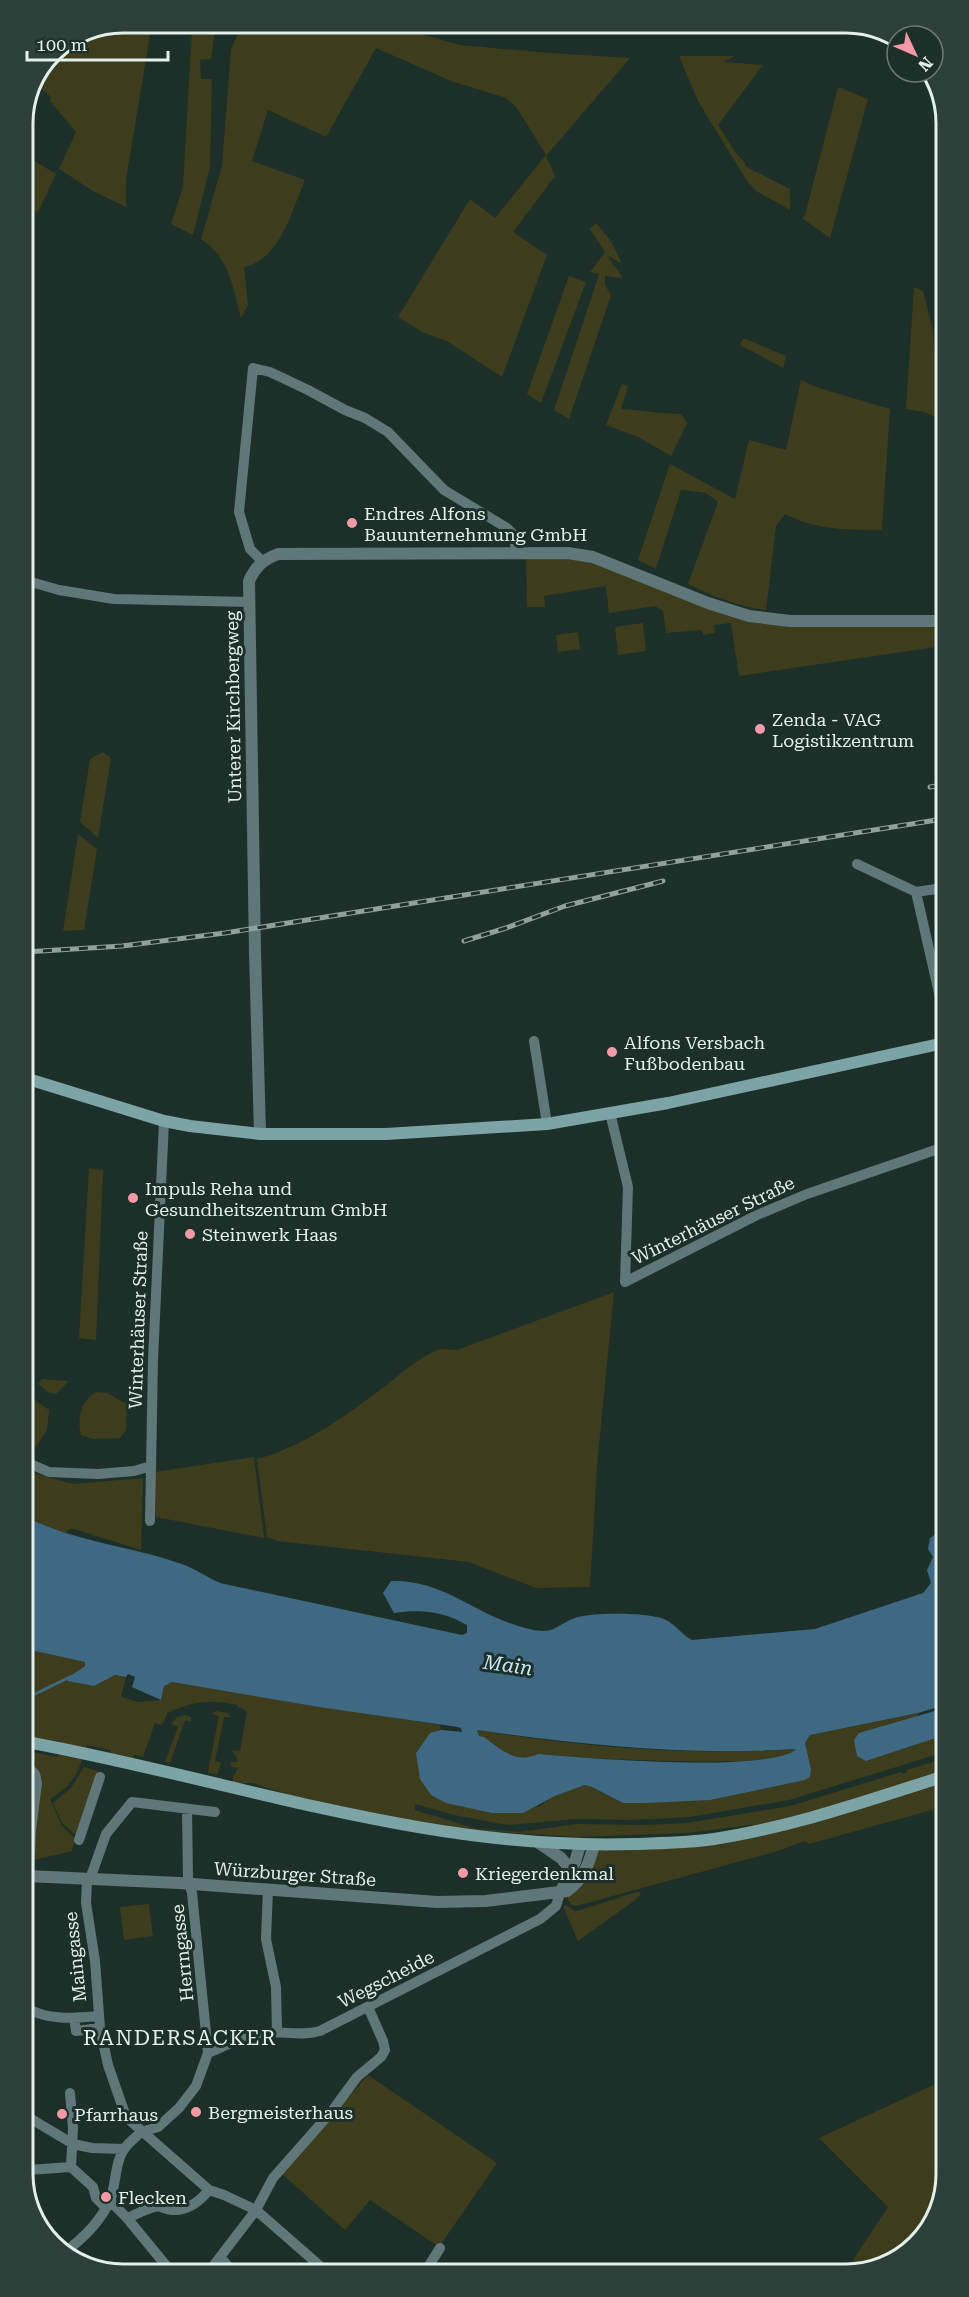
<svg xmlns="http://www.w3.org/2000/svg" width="969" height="2297" viewBox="0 0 969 2297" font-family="'Roboto Serif',serif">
<rect width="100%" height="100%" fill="#1c3029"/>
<!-- green -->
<path fill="#3d3c1c" d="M395 27 460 45 549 53 630 58 546 156 555 176 513 232 547 255 502 377 447 341 422 332 398 317 470 199 495 218 546 155 517 108 506 98 451 81 376 48 326 137 268 110 252 161 305 180C292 210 280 260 244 267L248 305 241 318C233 288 229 257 201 239L222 166 231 49 240 29Z
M151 29 126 179V207L93 191 59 169 76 132 50 101 51 97 37 85 52 52 85 30Z
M192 29H215L211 59 200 60 201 79H212L210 167 193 235 171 224 183 187Z
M679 56H735L724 62 763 65 718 125 736 153 745 163V166L790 189V210L756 191 747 181 698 101Z
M838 87 868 99 830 238 802 218 805 215Z
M23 154 56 174 38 212 23 206Z
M596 223 611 241 622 264 607 255 623 278 605 276V285L611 295 569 419 554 410 599 274 590 272 605 252 590 229Z
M569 276 586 282 541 403 527 394Z
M914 287 923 291 932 326 942 420 924 412 906 409Z
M743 338 786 356 783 368 740 345Z
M801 380 819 388 890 409 882 530C850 530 814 530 785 514L776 526 766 610C739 607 713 596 688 584L718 502 706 493 681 490 656 569 638 560 670 464 735 499 749 440 786 450Z
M622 384 628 386 621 409C642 410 661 414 681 414L687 423 671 456 638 437 606 425Z
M568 553 749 616 943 621V646L739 676 731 623 714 625 715 633 703 635 702 630 666 633 663 611 655 606 609 613 606 586 544 596 545 607H527L526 554Z
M643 623 646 651 618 655 615 627Z
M578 632 580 649 558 652 556 635Z
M103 752 111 758 98 838 80 822 90 759Z
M78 834 97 849 84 930 63 931Z
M89 1168 103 1170 96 1340 79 1338Z
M614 1292 597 1466 590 1587 536 1588 469 1562 277 1541 267 1537 257 1459C300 1448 345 1417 381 1389 399 1376 418 1357 438 1350 444 1348 451 1350 457 1350Z
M42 1379 69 1381 56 1394 48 1392 38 1384Z
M96 1392 107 1393 127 1404 126 1430 120 1438 93 1439 81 1435C77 1418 80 1402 96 1392Z
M35 1400 49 1410 47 1430 36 1447 26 1439V1401Z
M254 1457 264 1538 156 1517 155 1472Z
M26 1471 73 1484 143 1478 141 1550 71 1528 55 1542 26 1530Z
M26 1649 85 1662V1666L69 1677 68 1681 94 1686 115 1675 126 1677 121 1697 138 1702 161 1700 164 1686 168 1682H172L440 1725 441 1730 430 1733 416 1753 538 1807 555 1796 585 1785 592 1787 623 1803 811 1769 805 1743 810 1735 918 1713V1716L866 1761 945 1735V1752L789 1800 690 1817 631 1820 576 1819 507 1825 454 1815 415 1804V1810L477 1829 498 1830 519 1832 577 1824 645 1825 687 1823 790 1806 901 1772 903 1774 907 1772V1770L945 1758V1771L826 1808 769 1823 687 1833 578 1837 441 1828 288 1795 253 1783H233V1778L238 1768 230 1766 231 1762H237V1758L232 1750 240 1751 247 1711 238 1707V1705C206 1699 198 1701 168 1712L162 1725 155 1723 143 1757 134 1755 133 1759 110 1754 111 1750 87 1745C79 1771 74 1785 50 1799L62 1826 75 1838 72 1851 34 1860 35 1761 27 1760V1751L58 1757 62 1740 61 1742 27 1738Z
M216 1711 228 1713 230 1717H224L215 1761 221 1763 217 1775 208 1772 219 1716 212 1714Z
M185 1715 191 1717V1722L185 1720 170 1763 165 1762 178 1727 171 1724 177 1717Z
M477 1730C581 1747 688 1756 794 1749L796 1750C775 1763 743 1761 719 1761 658 1762 599 1759 538 1754 516 1764 502 1750 484 1737L479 1736Z
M84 1767 98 1771 77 1836 62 1823 53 1803 71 1788Z
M946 1779V1806L809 1844 805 1841 778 1851 576 1906 572 1905 566 1897 598 1851 659 1849Z
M637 1892 641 1893 638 1898 578 1941 563 1906 566 1905 575 1911 580 1910Z
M149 1904 153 1936 124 1940 120 1907Z
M368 2075 497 2163 439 2247 370 2200 345 2230 282 2174Z
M946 2079V2174L926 2235 878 2269H847L888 2207 819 2138Z"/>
<!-- water -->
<path fill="#3f6982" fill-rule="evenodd" d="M26 1517C77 1543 134 1546 187 1566 198 1571 209 1578 220 1583L462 1635 467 1633V1625C443 1611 420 1609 394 1613L383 1593 391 1581C445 1579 479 1618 529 1629 555 1635 554 1626 575 1618 591 1612 652 1612 666 1620 676 1625 682 1635 692 1640L815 1629 923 1593 931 1583 927 1570 933 1557 928 1549 930 1538 945 1528V1595L942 1600 945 1604V1705L918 1713 810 1735 805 1743 811 1769 810 1777 805 1780 710 1800 645 1803H623L592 1787 585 1785 555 1796 523 1813H492L446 1803 431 1795 420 1779 416 1753 430 1733 441 1730 462 1732 461 1728 458 1727 319 1707 172 1682 164 1686 161 1700 132 1687 135 1677 128 1674 126 1677 115 1675 94 1686 67 1681 69 1677 85 1666V1662L26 1649ZM477 1730C582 1745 687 1756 793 1749L796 1750C761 1773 586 1758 538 1754 516 1764 502 1750 484 1737L479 1736Z
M945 1708V1735L866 1761 857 1756 854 1740 859 1733Z"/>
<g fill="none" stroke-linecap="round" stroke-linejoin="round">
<!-- stream -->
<path stroke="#3f6982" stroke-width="3" d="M27 1693 35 1694 72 1676
M939 1828 946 1850"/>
<!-- minor -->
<path stroke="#60777a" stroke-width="10" d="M262 561 250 549 239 512 253 368 270 372 308 390 345 410 365 418 388 432 444 490 507 528 513 534 517 554
M24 580 59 590 114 599 250 602
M857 864 916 892 943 888
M916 892 944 1015
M534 1041 547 1124
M610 1113 628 1187 625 1282 755 1216 807 1194 944 1147
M26 1462 49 1472 98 1474 134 1471 151 1466
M150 1521 153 1360 164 1121
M27 1767 35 1774 37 1783 31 1830 29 1876
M79 1840 100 1777
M90 1879 106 1834 132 1802 215 1812
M87 1880 86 1903 95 1961 100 2028 108 2065 126 2117 209 2190 224 2195 256 2210 328 2273
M268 1889 266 1939 276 1987 277 2032
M27 2008C48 2021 75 2018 98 2016
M74 2018 76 2031 100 2028
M208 2053C226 2046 243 2035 262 2033 283 2030 298 2037 320 2031L540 1919 556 1906 560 1893
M70 2093 73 2128 71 2167
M28 2117 73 2144 92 2148 124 2149
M141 2132 158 2127 179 2108 196 2086 208 2053 192 1893 188 1879 187 1809
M71 2167 93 2187 96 2198 106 2208
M28 2170 71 2167
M110 2201 127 2218 173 2274
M127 2218C136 2215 145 2209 154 2207 160 2205 166 2210 172 2210 188 2211 200 2201 209 2190
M62 2254C83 2239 101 2222 111 2198 116 2183 115 2161 125 2148 129 2142 136 2137 141 2132
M221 2258 234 2273
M425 2272 440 2248
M207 2274 256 2210 273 2178 332 2111 357 2077 381 2057 385 2050 383 2041 368 2007"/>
<!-- tertiary -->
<path stroke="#60777a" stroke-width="12" d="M260 1134 255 952 249 581C256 566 263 560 278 554L568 553 593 557 708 603 749 616 790 621H943
M539 1843 561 1858 571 1870
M27 1876 179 1883 437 1902 486 1901 567 1891C583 1880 589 1864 594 1845
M560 1893 575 1862 580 1845"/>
<!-- secondary -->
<path stroke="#7ca3a6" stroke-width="12" d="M25 1078 164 1121 190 1126 260 1134H386L547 1124 668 1103 944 1043
M27 1742C229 1779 426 1851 634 1844 660 1843 687 1843 714 1839 793 1827 869 1800 945 1776"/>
<!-- rail casing -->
<g stroke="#90a09a" stroke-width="5">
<path id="rail" d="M930 787 943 785
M464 941 506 928 565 906 663 881
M25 952 122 946 225 933 943 819"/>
</g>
<!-- rail -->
<use href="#rail" stroke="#1c3029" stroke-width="3" stroke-dasharray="9" stroke-linecap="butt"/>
</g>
<!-- markers -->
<g fill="#f49aa6" stroke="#1c3029" stroke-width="2">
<circle cx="352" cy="523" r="6"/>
<circle cx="760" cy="729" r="6"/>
<circle cx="612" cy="1052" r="6"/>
<circle cx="133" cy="1198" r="6"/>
<circle cx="190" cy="1234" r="6"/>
<circle cx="463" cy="1873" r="6"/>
<circle cx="196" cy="2112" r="6"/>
<circle cx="62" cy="2114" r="6"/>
<circle cx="106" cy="2197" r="6"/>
</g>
<g text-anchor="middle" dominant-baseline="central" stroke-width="6" stroke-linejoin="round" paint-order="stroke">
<!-- poi labels -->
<g font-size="18" fill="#e2efea" stroke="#1c3029" text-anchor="start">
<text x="364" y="513">Endres Alfons<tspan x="364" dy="21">Bauunternehmung GmbH</tspan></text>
<text x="772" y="719">Zenda - VAG<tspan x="772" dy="21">Logistikzentrum</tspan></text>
<text x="624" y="1042">Alfons Versbach<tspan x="624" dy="21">Fußbodenbau</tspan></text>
<text x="145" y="1188">Impuls Reha und<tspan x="145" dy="21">Gesundheitszentrum GmbH</tspan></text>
<text x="202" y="1234">Steinwerk Haas</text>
<text x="475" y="1873">Kriegerdenkmal</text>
<text x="208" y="2112">Bergmeisterhaus</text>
<text x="74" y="2114">Pfarrhaus</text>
<text x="118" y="2197">Flecken</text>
</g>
<!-- street labels -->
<g font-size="18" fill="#e2efea" stroke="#1c3029">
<text transform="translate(233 707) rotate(-91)">Unterer Kirchbergweg</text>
<text transform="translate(713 1220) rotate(-26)">Winterhäuser Straße</text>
<text transform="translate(138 1320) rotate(-88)">Winterhäuser Straße</text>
<text transform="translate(295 1874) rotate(4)">Würzburger Straße</text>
<text transform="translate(182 1953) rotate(-96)">Herrngasse</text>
<text transform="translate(75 1957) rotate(-96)">Maingasse</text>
<text transform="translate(386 1979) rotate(-27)">Wegscheide</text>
</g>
<!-- water labels -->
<g font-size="20" font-style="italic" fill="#cae5f6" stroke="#1c3029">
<text transform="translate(508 1665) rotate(8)">Main</text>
</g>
<!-- quarter labels -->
<g font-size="21" letter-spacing="1.5" fill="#e2efea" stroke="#1c3029">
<text x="180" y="2038">RANDERSACKER</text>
</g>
</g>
<!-- crop -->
<path d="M0 0H969V2297H0ZM123 33H846A90 90 0 0 1 936 123V2174A90 90 0 0 1 846 2264H123A90 90 0 0 1 33 2174V123A90 90 0 0 1 123 33Z" fill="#2c3f38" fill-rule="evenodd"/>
<path fill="none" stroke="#e2efea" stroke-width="3" d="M123 33H846A90 90 0 0 1 936 123V2174A90 90 0 0 1 846 2264H123A90 90 0 0 1 33 2174V123A90 90 0 0 1 123 33Z"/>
<!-- north arrow -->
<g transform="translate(915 54) rotate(134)"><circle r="28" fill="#1c3029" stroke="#6b7c76" stroke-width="1.5"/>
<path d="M0-4.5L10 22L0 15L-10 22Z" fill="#f49aa6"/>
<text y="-9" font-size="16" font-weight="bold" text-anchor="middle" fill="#e2efea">N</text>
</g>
<!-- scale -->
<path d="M27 51v9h141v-9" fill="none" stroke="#e2efea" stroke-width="3"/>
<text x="36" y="51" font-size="18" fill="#e2efea" stroke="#1c3029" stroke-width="4.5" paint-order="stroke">100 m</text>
</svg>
